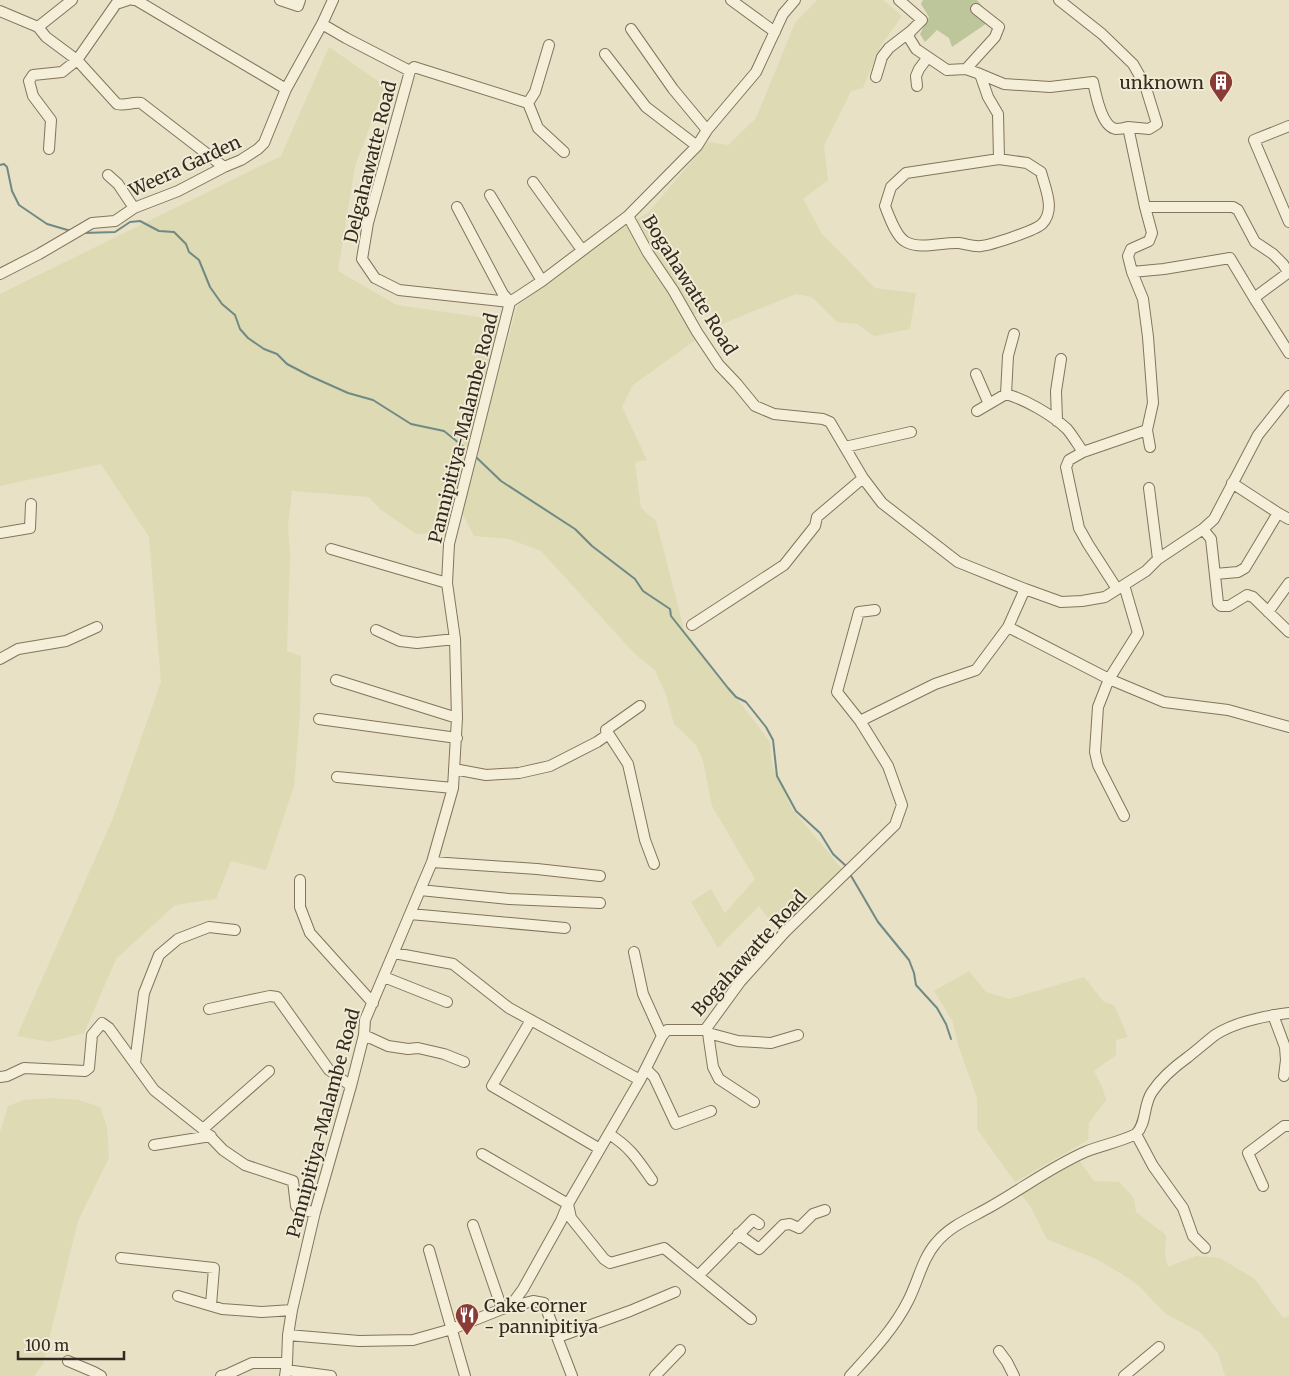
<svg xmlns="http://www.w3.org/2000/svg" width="1289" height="1376" viewBox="0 0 1289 1376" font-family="Merriweather,serif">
<rect width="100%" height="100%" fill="#e9e1c6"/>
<!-- farmland -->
<path fill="#dddab4" d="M817 0H883L902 16 880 47 863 88 851 91 824 146 828 180 803 199 822 234 875 288 916 293 910 329 874 336 857 324 837 322 812 297 796 294 720 325 709 307 685 319 697 339 633 385 622 407 647 460 635 462 641 508 656 521 684 629 770 742 772 765 792 809 842 869 778 932 759 906 718 948 691 902 711 889 725 913 755 879 712 806 703 761 696 745 674 724 666 695 655 670 634 653 541 551 509 539 474 536 461 511 517 306 625 225 647 214 708 142 728 145 756 118 795 23Z
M329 47 385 86 355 166 338 271 397 305 500 320 446 533 416 534 380 509 369 497 292 491 288 526 290 555 287 651 301 656 300 714 294 786 266 870 231 861 216 899 175 905 116 959 84 1033 50 1042 17 1036 113 818 161 682 149 537 101 464 0 486V294L281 156Z
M969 971 986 992 1009 999 1084 977 1104 1002 1114 1005 1128 1037 1116 1040V1055L1094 1071 1103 1089 1106 1100 1089 1123 1088 1140 1015 1182 977 1129V1098L958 1045 953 1022 934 991Z
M52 1098 79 1100 100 1107 107 1127 109 1158 78 1221 43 1364 34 1376H0V1132L8 1106 24 1100Z
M1079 1160 1094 1181 1119 1182 1134 1198 1136 1212 1166 1235 1165 1255 1168 1267 1196 1256 1220 1258 1255 1279 1283 1318 1289 1316V1376H1225L1218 1353 1200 1332 1166 1314 1138 1285 1125 1276 1098 1260 1047 1239 1030 1206 1021 1194 1030 1186Z"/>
<!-- green -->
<path fill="#bdc69b" d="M923 0H977L993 19 952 47 949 38 937 30 925 42 920 34 929 17 921 4Z"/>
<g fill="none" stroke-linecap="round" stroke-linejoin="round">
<!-- stream -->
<path stroke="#6f8a85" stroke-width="2" d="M0 165 4 164 7 167 12 191 19 205 47 224 71 231
M83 233 115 232 130 222 140 221 159 231 174 232 186 244 189 252 199 260 210 287 222 304 235 315 240 329 248 338 264 349 277 354 287 364 310 376 348 393 373 400 411 424 444 431 464 447
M477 458 501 481 575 529 592 546 635 579 643 591 670 609 671 616 728 688 736 697 746 702 766 727 773 740 777 776 796 811 820 833 833 854 845 865
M850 874 878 922 909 960 914 973 916 985 937 1008 946 1024 951 1039"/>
<!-- minor casing -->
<g stroke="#82745e" stroke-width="12">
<path id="minor" d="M133 0H136L286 89
M280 0 298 6 300 0
M731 0 775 32
M899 0 922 20 911 31 908 36 916 49 947 70 966 69 980 74 988 97 998 114 999 159
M1059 0 1102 34 1133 64 1145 85 1157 124 1149 129 1128 127 1145 207 1152 233 1149 241 1131 249 1128 256 1132 272
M0 11 38 27 46 37 77 60 117 104C126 106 131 102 141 103L224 167
M322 24 346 38 410 71 368 223 362 259 375 278 399 290 510 302
M38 27 72 0
M631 29 673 89 707 130
M605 54 646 107 697 146
M966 69 995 37 999 27 976 9
M410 71 414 67 528 103 538 128 564 152
M980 74 1004 84 1050 87 1093 82C1096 94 1101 127 1116 129 1119 129 1125 128 1128 127
M876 77 882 57 889 48 911 31
M917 86 916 76 919 69 928 57
M528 103 535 92 549 45
M1289 126 1254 140 1289 222
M49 149 51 120 33 96 29 81 33 75 62 72 77 60 116 4 128 0
M999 159 1027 163 1041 172C1045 188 1056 210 1042 224 1036 230 992 245 981 246 974 247 966 244 959 243 941 242 922 250 906 242 896 237 889 216 885 206L891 187 906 173Z
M108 175 118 184 134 208
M533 182 582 250
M490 195 542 281
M457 207 503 294 510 302
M1145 207H1233L1238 210 1255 242 1273 254 1283 264 1288 272
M628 216 648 253 673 290 697 332 719 365 737 384 755 406 774 414 823 419 830 422 863 478 882 503 958 562 1025 589
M1289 272 1254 298 1289 353
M0 274 39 254 92 223 115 221 134 208 178 191 224 167 241 160 258 149 264 143 286 89 322 24 333 0
M976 374 989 404
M1006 394 1008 356 1014 334
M977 411 1006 394C1026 400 1051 414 1067 429 1073 436 1078 445 1083 452
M1057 421 1056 391 1061 359
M845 447 911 432
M1150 447 1147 430 1153 403 1148 337 1143 299 1132 272 1164 269 1230 258 1254 298
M1232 483 1278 513 1289 519
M1149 488 1158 559
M1203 529 1211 539 1218 603 1221 606H1229L1247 595 1253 597 1289 632
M0 533 30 528 31 504
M331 549 447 583
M1215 574 1238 572 1245 568 1278 513
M1124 585 1138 633 1109 679 1098 707 1095 752 1098 765 1124 816
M1117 589 1088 544 1079 528 1066 467 1069 460 1083 452 1147 430
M1268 612 1289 583
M692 625 784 565 815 526 817 517 863 478
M1008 627 1109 679 1164 702 1228 710 1289 727
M376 630 400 641 417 643 455 639
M0 659 18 649 66 641 97 627
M336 680 457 718
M319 719 457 738
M860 721 837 692 859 612 875 610
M606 730 628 764 645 840 654 864
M454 769 486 775 519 773 550 766 597 742 607 735 606 730 640 706
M337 777 453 788
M432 862 537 869 600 876
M300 880V907L310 933 373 1003
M420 890 509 899 600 903
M410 914 565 928
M634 952 643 994 662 1036
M394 953 453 964 509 1008 640 1080
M384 977 447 1002
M209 1009 270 996 277 997 329 1070 351 1086
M1273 1015 1285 1047 1286 1060 1284 1076
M531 1020 492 1086 600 1149
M705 1030 708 1033 738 1041 771 1043 798 1035
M708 1033 713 1067 719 1079 754 1102
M364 1035 388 1046 408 1049 418 1048 444 1054 464 1062
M135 1063 144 993 159 955 178 939 209 927 235 930
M646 1069 654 1077 676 1124 711 1111
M0 1077 7 1076 24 1068 85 1071 89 1068 92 1035 102 1023 109 1028 154 1090 203 1129 223 1150 245 1165 293 1181 296 1206 300 1210 315 1212
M203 1129 269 1071
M609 1134C630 1147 638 1160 652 1180
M1136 1134 1153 1166 1183 1208 1193 1236 1205 1248
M154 1145 211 1136
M482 1154 568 1204 571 1218 604 1259 610 1263 664 1248 751 1319
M1263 1186 1248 1153 1284 1126H1289
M473 1225 502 1309 533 1301 544 1303 572 1376
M738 1234 759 1249 783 1225 790 1224 799 1228 813 1214 825 1210
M429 1250 465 1376
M121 1258 214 1268 211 1305
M699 1275 753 1220 759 1224
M178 1296 222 1309 262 1312 292 1310
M288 1335 359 1341 413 1340 452 1329 502 1309 515 1300 523 1289 561 1221 568 1204 640 1080 662 1036 667 1030H705L740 982 785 932 895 825 902 805 888 766 860 721 935 684 976 670 1008 627 1025 589 1061 602 1082 601 1105 597 1146 571 1158 559 1203 529 1214 519 1258 435 1289 396
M558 1337 630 1311 675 1292
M999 1351 1007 1362 1014 1376
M68 1361 94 1372 101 1376
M286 1370 331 1376
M221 1376 226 1375 252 1363H287
M285 1376 287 1363 288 1335 292 1310 315 1212 351 1086 364 1035 365 1020 432 862 453 788 457 718 455 639 447 583 449 544 510 302 542 281 628 216 697 146 707 130 756 72 783 14 795 0
M655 1376 680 1350
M850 1376C871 1353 894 1329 908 1301 918 1282 922 1259 936 1243 951 1225 971 1218 990 1207 1022 1189 1051 1167 1085 1152 1102 1145 1120 1142 1136 1134 1147 1123 1143 1105 1152 1092 1162 1077 1174 1067 1188 1057 1197 1050 1206 1042 1215 1035 1237 1021 1264 1016 1289 1013
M1124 1376 1159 1347"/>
</g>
<!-- minor -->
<use href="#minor" stroke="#f5eed8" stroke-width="10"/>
</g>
<!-- icons -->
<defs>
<g id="building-pin" transform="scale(1.25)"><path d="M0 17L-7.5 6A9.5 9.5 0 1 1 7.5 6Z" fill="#8a3b35" stroke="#f1ebd5"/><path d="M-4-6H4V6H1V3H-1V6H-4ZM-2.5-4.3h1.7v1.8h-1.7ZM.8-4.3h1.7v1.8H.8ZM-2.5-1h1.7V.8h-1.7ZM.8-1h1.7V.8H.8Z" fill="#fff"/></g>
<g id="restaurant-pin" transform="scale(1.25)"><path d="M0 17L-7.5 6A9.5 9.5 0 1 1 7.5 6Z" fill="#8a3b35" stroke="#f1ebd5"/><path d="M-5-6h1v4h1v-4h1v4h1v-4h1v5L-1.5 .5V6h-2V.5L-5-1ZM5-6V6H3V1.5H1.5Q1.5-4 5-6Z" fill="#fff"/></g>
</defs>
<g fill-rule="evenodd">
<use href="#building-pin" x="1221" y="82"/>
<use href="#restaurant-pin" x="467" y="1315"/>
</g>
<g text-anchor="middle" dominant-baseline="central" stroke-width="4" stroke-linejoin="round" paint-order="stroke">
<!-- poi labels -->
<g font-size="18" fill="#342b20" stroke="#f1ebd5" text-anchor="end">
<text x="1204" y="82">unknown</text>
<text x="484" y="1305" text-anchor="start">Cake corner<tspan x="484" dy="21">- pannipitiya</tspan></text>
</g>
<!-- street labels -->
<g font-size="18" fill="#342b20" stroke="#f1ebd5">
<text transform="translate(370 162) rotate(-76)">Delgahawatte Road</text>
<text transform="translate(185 166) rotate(-25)">Weera Garden</text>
<text transform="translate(690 285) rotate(58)">Bogahawatte Road</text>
<text transform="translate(463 428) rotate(-76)">Pannipitiya-Malambe Road</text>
<text transform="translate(749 953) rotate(-48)">Bogahawatte Road</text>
<text transform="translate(323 1123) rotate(-75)">Pannipitiya-Malambe Road</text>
</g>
</g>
<!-- scale -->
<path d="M18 1351v8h106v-8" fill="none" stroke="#342b20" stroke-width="2.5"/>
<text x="25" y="1351" font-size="15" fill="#342b20" stroke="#f1ebd5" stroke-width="4" paint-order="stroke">100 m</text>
</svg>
